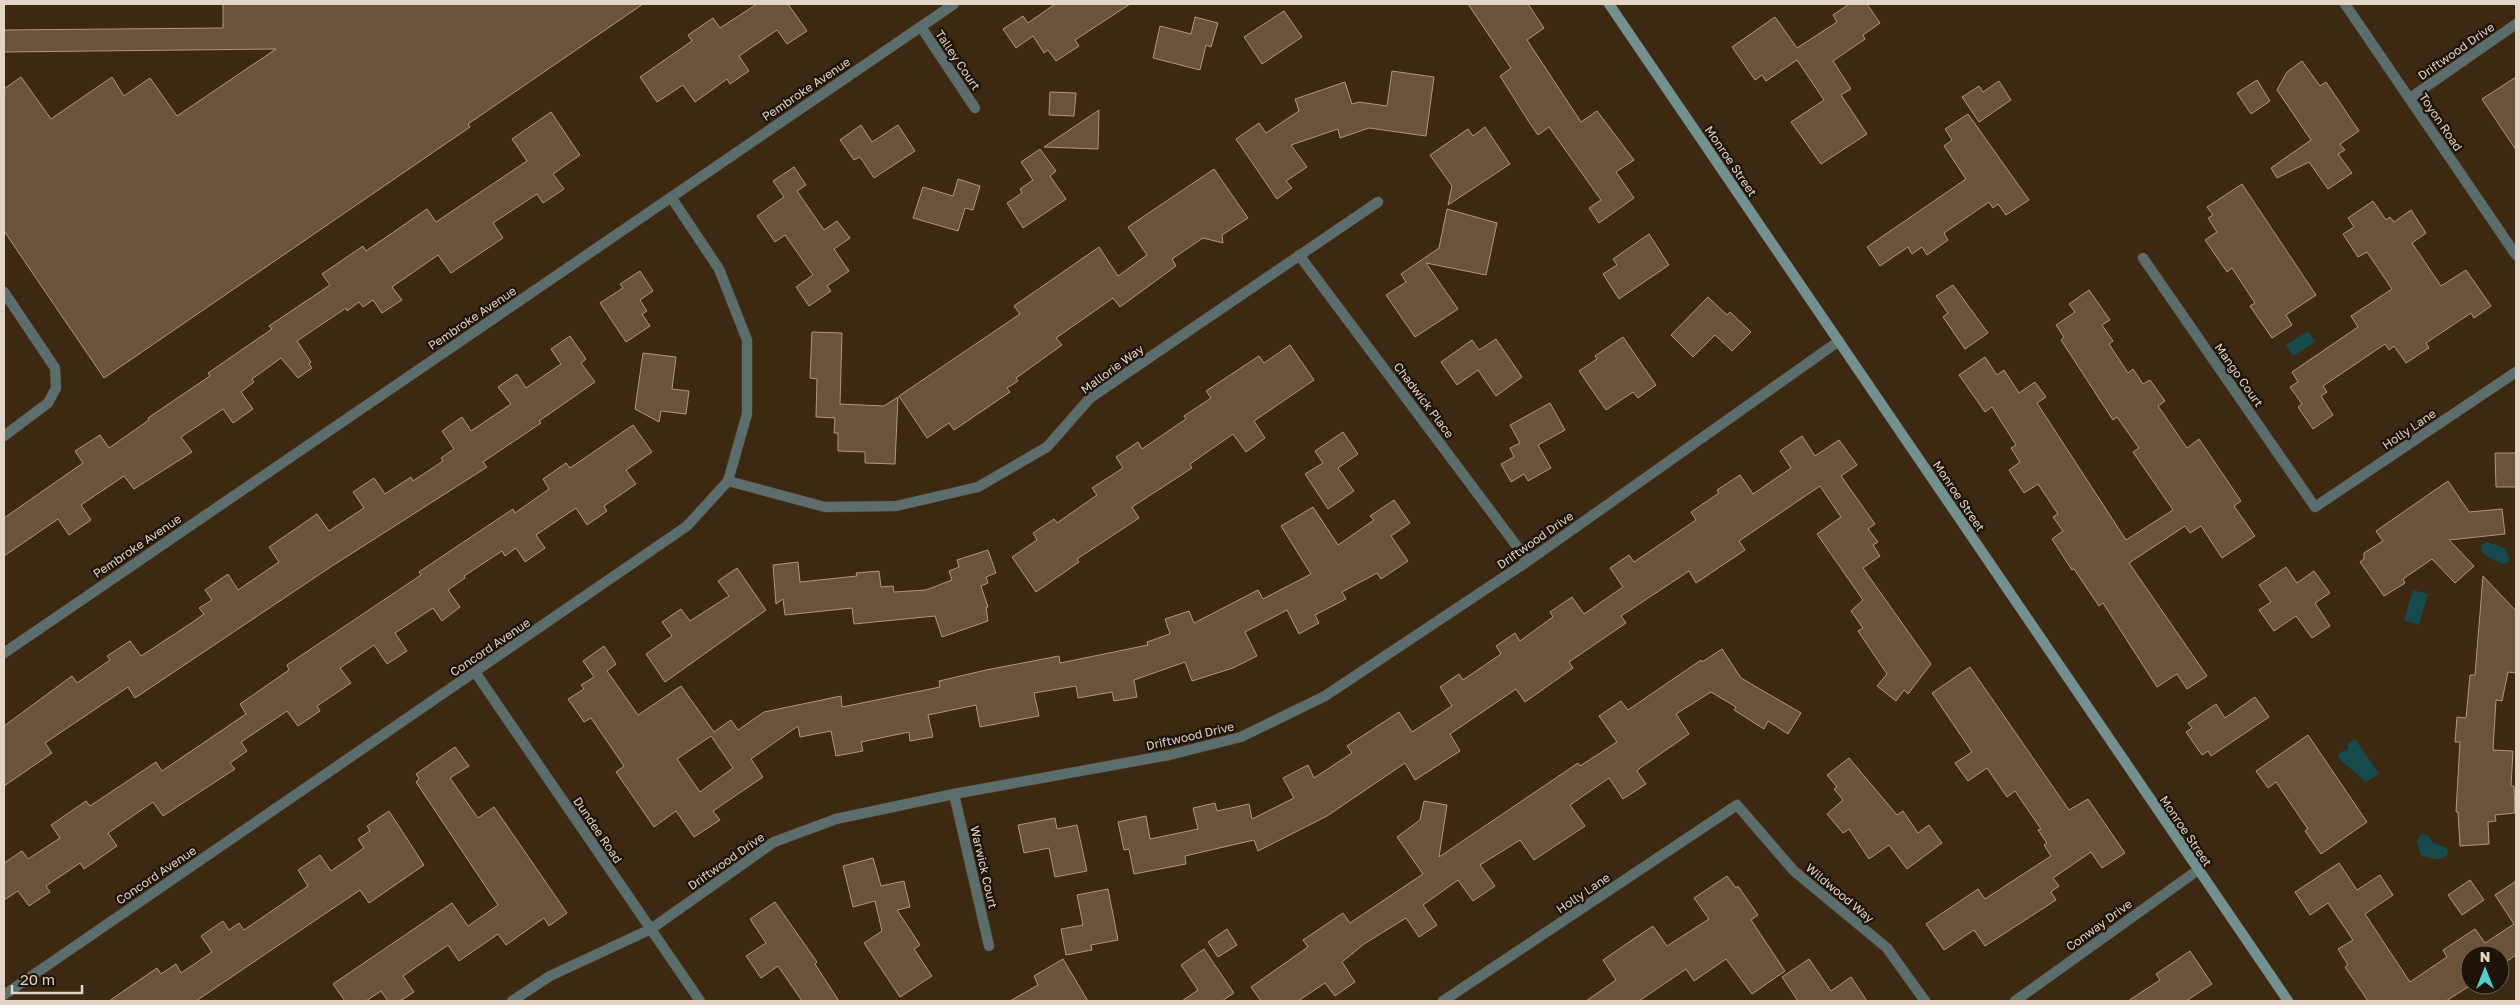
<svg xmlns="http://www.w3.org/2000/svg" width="2520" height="1005" viewBox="0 0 2520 1005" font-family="'Golos Text',sans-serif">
<rect width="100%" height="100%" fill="#3d2811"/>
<!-- water -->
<path fill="#164a4c" d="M2308 331 2315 342 2293 356 2286 345Z
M2487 542 2505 548 2510 560 2507 564C2499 564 2487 557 2481 551L2482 545Z
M2413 590 2428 594 2419 625 2404 620Z
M2355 739 2379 774 2366 782 2339 759 2338 754 2348 749V744Z
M2421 834 2427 835 2434 843 2447 848 2448 853C2441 864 2432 857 2421 856L2417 841Z"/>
<!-- building -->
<path fill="#6b533b" stroke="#b0967c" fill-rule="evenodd" d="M223 4H643L468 124 470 127 104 378 4 231V89L21 77 51 119 112 77 124 96 150 78 177 116 276 49 4 52V30L223 28Z
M757 4H788L807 31 787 44 777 30 739 56 749 71 730 84 727 79 695 102 683 85 657 102 640 77 692 41 688 35 713 18 720 28Z
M1055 4H1130L1075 40 1079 46 1056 61 1048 50 1044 53 1033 36 1016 48 1003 29 1023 16 1028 23Z
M1468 4H1528L1544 28 1527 40 1581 122 1597 111 1634 160 1616 172 1634 198 1599 223 1589 208 1601 200 1549 127 1538 135 1529 122 1500 76 1511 68Z
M1849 4H1867L1880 23 1863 35 1865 39 1833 61 1851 89 1841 95 1867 134 1821 164 1791 122 1824 100 1797 60 1766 81 1762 75 1755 80 1732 47 1775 17 1797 48 1837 22 1833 15Z
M1284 11 1302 37 1262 64 1244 37Z
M1195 17 1218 23 1211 47 1206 45 1200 70 1153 58 1160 26 1191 34Z
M2302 61 2320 86 2326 82 2359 131 2340 144 2345 150 2338 154 2352 173 2328 189 2309 162 2277 178 2271 168 2311 140 2277 90 2287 72Z
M1392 71 1434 77 1426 136 1369 128 1340 138 1338 129 1291 145 1307 167 1286 181 1292 188 1277 199 1236 139 1259 123 1266 133 1299 111 1295 99 1345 82 1352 104 1359 102 1387 106Z
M2516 77V150L2482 99Z
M2257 80 2270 101 2251 114 2237 93Z
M1999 81 2011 100 1979 122 1962 97 1979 86 1983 92Z
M1050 92 1076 93 1074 116 1049 115Z
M1099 110 1098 149 1044 147Z
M551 112 580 155 553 174 564 189 543 203 537 194 493 223 503 238 451 273 438 255 392 287 402 300 382 313 373 300 363 307 359 302 347 311 346 308 297 341 311 362 309 364 312 368 298 378 281 358 252 379 254 382 241 392 253 409 233 423 223 409 181 437 192 452 134 489 124 476 81 505 91 520 69 535 58 519 4 556V518L83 463 75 451 100 435 109 448 149 420 148 418 210 376 208 373 272 329 269 326 330 285 322 274 363 246 366 251 427 209 436 222 527 161 512 139Z
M1968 114 2029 200 2006 215 1998 204 1993 208 1989 202 1944 233 1948 240 1927 255 1922 247 1912 254 1908 247 1880 266 1867 247 1966 179 1944 146 1952 140 1945 129Z
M861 125 872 142 898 125 915 151 874 178 860 157 854 160 840 140Z
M1485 127 1510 164 1448 205 1452 186 1430 155 1468 129 1473 136Z
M1040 149 1056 171 1050 176 1066 199 1023 228 1007 203 1022 193 1020 189 1033 180 1021 162Z
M794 167 806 185 797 191 824 230 837 221 850 238 834 249 849 271 827 286 831 291 809 306 796 287 813 275 785 235 775 242 757 216 784 197 773 181Z
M1214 169 1248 218 1222 235 1223 243 1203 238 1172 259 1176 266 1120 307 1113 298 1056 338 1062 345 1016 378 1018 381 1007 388 1010 392 954 430 949 423 927 438 899 396 1020 314 1014 306 1099 247 1118 276 1147 255 1128 227Z
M958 179 980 186 973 210 965 208 958 231 913 218 923 187 953 196Z
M2242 184 2316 295 2286 315 2292 325 2272 338 2250 306 2255 303 2232 268 2227 272 2205 240 2217 232 2208 218 2213 215 2207 207Z
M2373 201 2386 220 2390 217 2394 222 2411 210 2426 233 2412 243 2441 286 2466 270 2491 306 2474 318 2471 313 2426 343 2429 348 2406 363 2394 346 2389 350 2385 344 2323 386 2327 392 2321 396 2333 415 2313 429 2298 407 2302 404 2290 387 2298 382 2292 372 2358 327 2351 316 2392 289 2367 252 2358 257 2343 234 2354 227 2348 218Z
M1447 209 1497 223 1486 275 1426 263 1458 309 1415 337 1386 295 1406 282 1401 274 1439 248Z
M1649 234 1669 265 1619 299 1603 274 1617 265 1613 259Z
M640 271 653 291 640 300 647 311 642 314 650 326 626 342 600 303 623 288 620 284Z
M1953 285 1988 333 1965 349 1943 317 1948 313 1936 296Z
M2089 290 2110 320 2102 325 2113 341 2109 344 2128 373 2133 369 2143 384 2150 380 2165 401 2158 406 2187 448 2199 439 2241 501 2234 506 2255 536 2222 558 2201 526 2190 533 2185 526 2129 563 2207 676 2187 689 2177 674 2157 687 2103 603 2099 606 2074 569 2072 570 2052 539 2063 531 2053 517 2058 514 2038 484 2024 493 2009 470 2020 462 2011 448 2016 445 1992 407 1985 412 1959 375 1985 357 1997 375 2004 370 2019 393 2035 382 2046 397 2037 403 2126 540 2173 510 2133 452 2139 448 2117 417 2113 420 2061 340 2064 337 2056 325 2075 312 2069 304Z
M1708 297 1727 315 1730 312 1751 332 1732 351 1715 335 1693 357 1671 335Z
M812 332 842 333 840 404 884 406 898 397 895 464 865 463V452L838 451V433H834L835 418 816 417 817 379 810 378Z
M570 336 586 359 581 363 595 382 539 421 541 423 483 462 487 467 332 566 135 698 128 687 45 743 52 753 4 786V726L72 676 77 683 110 660 107 656 130 641 141 656 187 626 204 614 199 608 212 600 205 590 228 574 238 590 279 562 269 547 317 514 329 531 364 508 353 492 374 478 385 494 411 477 413 481 443 461 441 458 454 449 442 431 462 417 471 431 511 404 498 387 517 374 526 388 561 364 551 349Z
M1623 337 1656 385 1638 398 1633 392 1606 410 1579 371 1597 359 1595 356Z
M1496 339 1522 377 1496 396 1478 370 1457 385 1441 362 1472 340 1479 350Z
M1290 345 1314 380 1254 421 1265 438 1246 452 1233 434 1190 464 1192 468 1132 507 1139 518 1077 559 1079 562 1036 592 1012 557 1037 540 1033 533 1054 519 1057 523 1097 495 1092 488 1123 468 1116 457 1138 442 1142 449 1186 419 1184 416 1211 398 1206 391 1259 356 1264 363Z
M643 353 676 357 672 389 689 391 686 414 661 411 659 422 635 409Z
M1550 403 1565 430 1538 445 1551 468 1528 481 1524 474 1511 482 1501 464 1514 457 1510 448 1520 443 1510 425Z
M633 425 652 452 626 470 636 484 604 506 607 511 587 525 576 508 536 535 545 548 525 562 516 548 505 556 502 551 464 576 465 578 448 590 460 607 442 621 433 608 395 633 407 651 387 664 374 645 340 668 351 683 317 706 320 711 298 726 287 711 241 742 247 751 230 763 235 769 163 816 153 802 108 833 117 846 84 869 80 863 46 886 50 892 29 906 18 891 4 900V863L22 851 28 859 60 838 51 825 86 801 90 806 156 762 162 771 246 714 240 704 289 670 287 665 421 575 419 572 459 545 513 509 515 513 549 489 543 479 566 463 570 468Z
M1343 432 1358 454 1338 468 1354 491 1328 509 1305 474 1323 463 1315 451Z
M1802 436 1815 456 1839 440 1857 465 1841 476 1875 524 1868 529 1878 542 1873 545 1880 556 1863 568 1931 664 1908 694 1904 690 1896 701 1877 686 1887 674 1858 631 1863 628 1851 611 1863 600 1817 534 1841 517 1820 486 1739 541 1745 550 1696 583 1689 571 1621 616 1626 623 1569 662 1573 668 1525 702 1516 689 1450 734 1460 751 1415 780 1405 763 1327 816 1258 851 1254 840 1185 856 1186 864 1134 874 1129 849 1124 850 1118 822 1146 816 1150 839 1198 829 1193 808 1215 803 1217 811 1249 804 1252 819 1294 798 1283 778 1308 765 1314 778 1352 753 1347 746 1399 712 1412 732 1452 706 1440 687 1459 674 1463 680 1501 654 1496 646 1515 633 1520 641 1553 617 1550 612 1572 597 1584 614 1623 587 1610 568 1629 555 1634 562 1696 520 1691 512 1719 493 1717 490 1740 475 1753 494 1791 468 1780 451Z
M2495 453H2516V487H2496Z
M2448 481 2469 512 2502 509 2505 534 2449 540 2474 566 2455 583 2432 559 2403 579 2405 583 2384 596 2360 562 2364 559V553L2383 541 2376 531Z
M1394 500 1410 523 1391 536 1408 561 1381 579 1377 573 1342 592 1346 599 1315 615 1319 623 1299 634 1287 610 1245 632 1257 656 1233 668 1192 681 1185 662 1134 680 1137 697 1114 701 1112 692 1078 698 1076 686 1034 693 1039 716 980 727 976 705 928 715 933 737 910 741 909 732 861 742 863 751 836 756 831 731 800 737 798 726 751 759 763 777 713 811 720 820 694 837 676 811 654 827 616 772 624 766 591 718 584 722 568 699 584 689 581 685 594 677 583 661 604 646 616 664 607 671 638 715 681 686 714 732 731 720 738 730 764 712 841 696 842 707 940 687 939 681 986 670 1059 656 1060 663 1148 645 1147 642 1170 634 1165 619 1189 611 1194 623 1258 590 1263 599 1311 574 1281 526 1313 507 1338 545 1374 520 1370 516ZM711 736 733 768 700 792 677 759Z
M988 550 996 573 986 577 988 583 981 586 988 607H986L988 621 942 637 935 616 854 624 852 608 785 615 783 599 776 604 773 565 798 562 800 582 857 576 856 573 879 571 881 587 893 586 894 592 926 590 952 580 949 571 959 567 957 560Z
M2286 567 2297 583 2314 571 2330 593 2315 603 2330 626 2312 638 2296 616 2274 631 2259 610 2271 602 2259 585Z
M737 568 766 610 665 682 646 654 672 636 662 622 681 609 690 621 729 596 718 581Z
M2483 576 2516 611V673L2508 672 2502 701 2496 700 2493 750 2513 751 2511 786H2514L2515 813 2495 815 2496 821 2488 822 2489 844 2460 846 2458 812H2456L2460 742H2455L2457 717 2466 718 2470 675H2475Z
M1722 649 1741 678 1801 713 1788 734 1768 721 1764 729 1734 710 1736 707 1711 692 1676 714 1689 734 1640 768 1637 771 1646 784 1623 799 1609 778 1570 805 1585 826 1534 860 1520 840 1480 865 1495 886 1473 901 1458 880 1423 905 1437 925 1419 937 1406 918 1364 944 1342 962 1355 982 1335 996 1325 983 1298 1001H1261L1251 987 1308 947 1303 940 1343 913 1350 923 1423 874 1397 837 1420 820 1424 801 1447 805 1439 857 1578 763 1580 766 1617 742 1599 716 1621 701 1628 710 1701 660 1702 662Z
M1970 667 2069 810 2088 799 2125 853 2102 868 2091 852 2053 878 2059 886 2051 892 2056 900 1985 946 1974 930 1944 950 1926 924 1978 889 1985 899 2051 856 2044 845 2047 843 2038 830 2041 829 2015 791 2007 797 1987 768 1968 781 1955 763 1972 752 1932 693Z
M2255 697 2269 717 2211 756 2208 751 2202 755 2186 732 2192 728 2188 723 2216 704 2225 718Z
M2308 735 2367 822 2321 854 2305 831 2308 829 2276 782 2268 788 2256 771Z
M455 747 469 766 450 778 478 818 494 807 567 913 549 926 544 918 506 945 498 934 459 961 448 945 403 976 414 992 400 1001H388L381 991 366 1001H345L333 984 452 903 468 926 498 905 416 782 419 779 416 774Z
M1849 758 1897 815 1903 811 1918 833 1929 825 1942 843 1907 869 1889 845 1869 859 1849 829 1843 833 1827 814 1843 800 1834 789 1837 787 1827 775Z
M389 811 424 865 369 903 360 890 196 1001H109L157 968 161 974 176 964 181 973 212 952 201 936 223 921 229 930 239 923 244 930 279 906 308 886 298 870 320 855 331 871 364 848 358 839 370 831 367 826Z
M1055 818 1057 829 1077 825 1087 871 1055 877 1049 848 1024 853 1018 825Z
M873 858 881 886 904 881 910 907 897 910 920 945 914 949 932 976 900 997 864 943 882 931 875 901 853 907 843 866Z
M2339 863 2357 890 2380 875 2393 895 2365 914 2410 982 2447 957 2443 950 2475 929 2485 943 2514 924 2495 895 2516 881V955L2500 966V955H2470L2471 985 2446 1001H2368L2345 967 2348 965 2338 949 2353 940 2328 903 2310 915 2295 892Z
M1727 876 1736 888 1738 886 1758 915 1751 920 1785 971 1752 994 1726 959 1694 981 1686 969 1639 1001H1586L1616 980 1603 960 1638 936 1653 926 1667 946 1709 919 1694 898Z
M2470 880 2484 900 2462 915 2448 895Z
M1108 889 1118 940 1091 945 1092 950 1066 955 1061 929 1083 925 1077 895Z
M775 902 817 962 815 964 839 1001H802L778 966 761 978 746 956 766 943 750 919Z
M1227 929 1237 945 1218 957 1208 942Z
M1204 949 1234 993 1222 1001H1182L1198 990 1181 965Z
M2190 951 2212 984 2186 1001H2128L2160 980 2156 974Z
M1063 959 1088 1001H1010L1038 985 1034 976Z
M1809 959 1831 991 1851 977 1867 1001H1798L1782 977Z"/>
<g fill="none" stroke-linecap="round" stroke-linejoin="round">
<!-- lane casing -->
<g stroke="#57442e" stroke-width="11">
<path id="lane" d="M4 292 55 368 56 388 48 403 4 436"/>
</g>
<!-- street casing -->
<g stroke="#57442e" stroke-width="11">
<path id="street" d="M2345 4 2516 255
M921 27 975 108
M2410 98 2516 24
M1299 255 1528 561
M2143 258 2315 507 2516 372
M728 481 825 507 896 506 978 487 1047 447 1090 398 1378 202
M4 653 954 4
M475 672 700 1001
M954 794 989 946
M4 995 687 526 728 481 747 414V340L719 269 671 197
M512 1001 550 976 651 929 774 842 836 819 954 794 1169 755 1241 737 1325 696 1528 561 1839 341
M1443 1001 1737 805 1794 871 1887 948 1925 1001
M2015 1001 2198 870"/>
</g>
<!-- secondary casing -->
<g stroke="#57442e" stroke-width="11">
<path id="secondary" d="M1609 4 2288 1001"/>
</g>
<!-- lane -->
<use href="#lane" stroke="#5b6d6d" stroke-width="10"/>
<!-- street -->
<use href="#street" stroke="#5b6d6d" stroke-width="10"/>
<!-- secondary -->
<use href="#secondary" stroke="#749191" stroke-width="10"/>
</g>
<g text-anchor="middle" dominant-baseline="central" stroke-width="4.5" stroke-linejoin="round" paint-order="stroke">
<!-- street labels -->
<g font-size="12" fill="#e2d4c6" stroke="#1d1309">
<text transform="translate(2456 51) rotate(-35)">Driftwood Drive</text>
<text transform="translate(958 60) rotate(56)">Talley Court</text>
<text transform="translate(806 89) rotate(-34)">Pembroke Avenue</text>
<text transform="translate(2441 122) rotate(56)">Toyon Road</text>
<text transform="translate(1731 161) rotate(56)">Monroe Street</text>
<text transform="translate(472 318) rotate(-34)">Pembroke Avenue</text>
<text transform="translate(1112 369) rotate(-36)">Mallorie Way</text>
<text transform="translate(2239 375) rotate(55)">Mango Court</text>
<text transform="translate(1424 400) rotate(53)">Chadwick Place</text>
<text transform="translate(2409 429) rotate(-34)">Holly Lane</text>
<text transform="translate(1959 496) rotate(56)">Monroe Street</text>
<text transform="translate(1535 540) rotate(-35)">Driftwood Drive</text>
<text transform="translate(137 546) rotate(-34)">Pembroke Avenue</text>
<text transform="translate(490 647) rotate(-34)">Concord Avenue</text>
<text transform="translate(1190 736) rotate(-13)">Driftwood Drive</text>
<text transform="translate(598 830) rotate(56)">Dundee Road</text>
<text transform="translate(2186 831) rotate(56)">Monroe Street</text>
<text transform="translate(726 861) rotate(-35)">Driftwood Drive</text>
<text transform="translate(984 867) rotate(77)">Warwick Court</text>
<text transform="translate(156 875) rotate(-34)">Concord Avenue</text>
<text transform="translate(1583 893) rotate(-34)">Holly Lane</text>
<text transform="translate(1840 893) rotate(40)">Wildwood Way</text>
<text transform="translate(2099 925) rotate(-36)">Conway Drive</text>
</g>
</g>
<!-- border -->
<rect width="2520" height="1005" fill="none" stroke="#e2d4c6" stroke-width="10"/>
<!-- north arrow -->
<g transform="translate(2485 970)"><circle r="24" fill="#1d1309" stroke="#6c6055"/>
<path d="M0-4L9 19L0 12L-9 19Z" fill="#52cdcf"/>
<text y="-8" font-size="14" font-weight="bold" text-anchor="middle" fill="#e2d4c6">N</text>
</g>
<!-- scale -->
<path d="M12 985v8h70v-8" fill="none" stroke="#e2d4c6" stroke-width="2.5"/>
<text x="20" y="985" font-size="15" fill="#e2d4c6" stroke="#1d1309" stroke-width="4" paint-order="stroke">20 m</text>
</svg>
